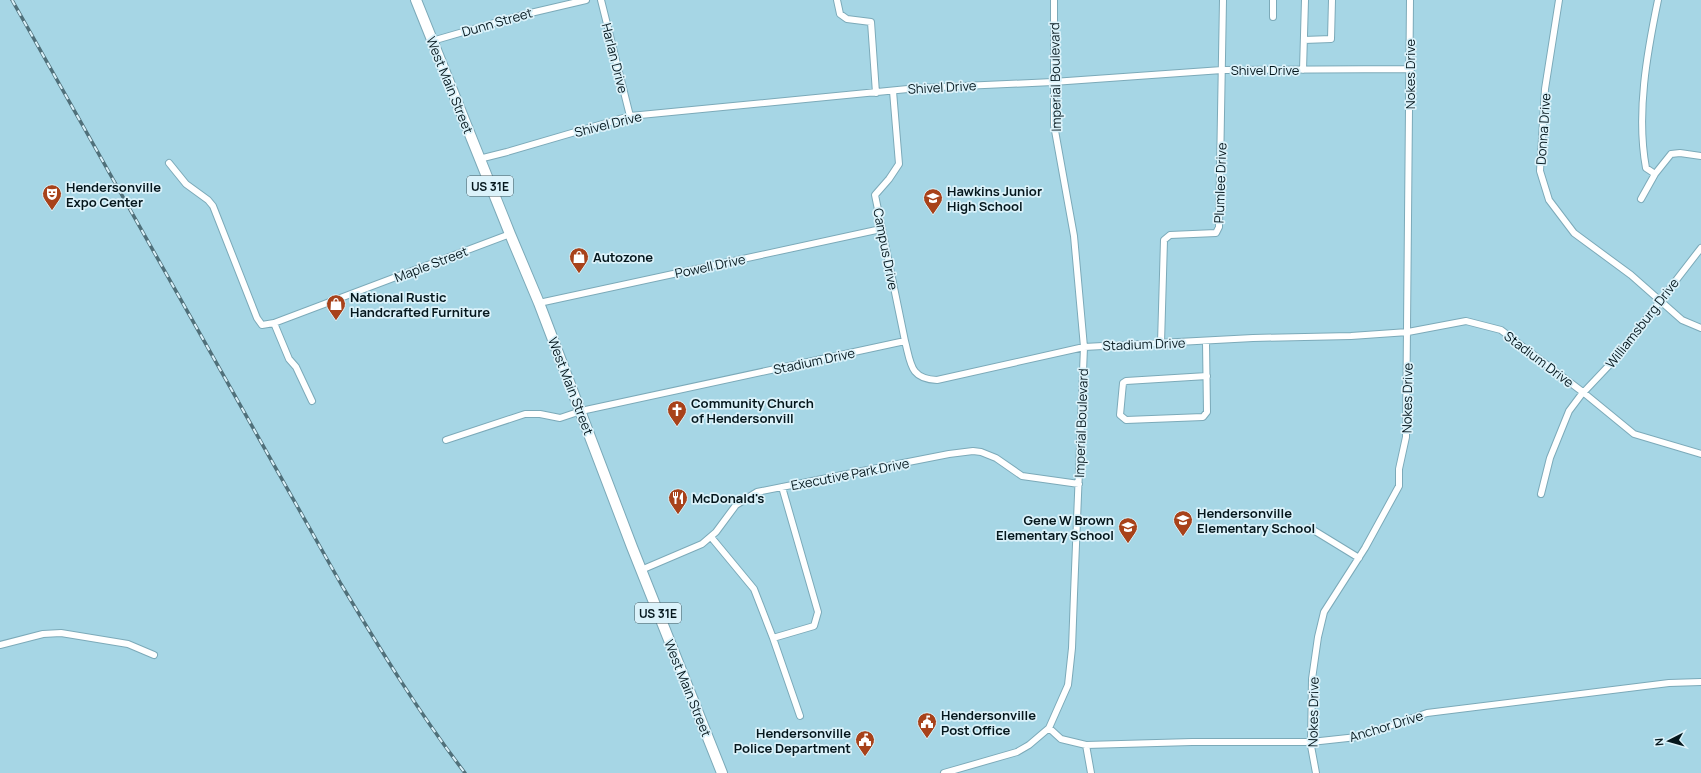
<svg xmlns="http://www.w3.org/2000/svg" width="1701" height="773" viewBox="0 0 1701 773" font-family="Manrope,sans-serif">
<rect width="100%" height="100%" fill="#a6d6e5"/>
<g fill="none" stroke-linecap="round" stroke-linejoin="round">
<!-- street casing -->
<g stroke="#7caab9" stroke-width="8">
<path id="street" d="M601 0 630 116
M837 0 840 14 847 19 871 22 876 93
M1273 0V17
M1559 0 1545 89 1540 171 1549 200 1574 233 1631 275 1682 320 1701 328
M1658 0C1647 53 1636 114 1646 168L1655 174 1671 154 1680 153 1701 156
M1304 40 1331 39 1332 0
M432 41 522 15 586 0
M1303 70 1305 0
M893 91 899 164 889 179 875 195 905 341C911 364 910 379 937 380L1084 347 1253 338 1351 336 1408 332 1466 321 1501 330 1584 393 1634 434 1701 454
M479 159 507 152 630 116 918 88 1053 82 1222 70 1411 69
M169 163 186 184 208 200 213 206 257 318 262 325 274 323 510 234
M1641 199 1655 174
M539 303 881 229
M274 323 289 359 296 367 312 401
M1206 342 1207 412 1203 417 1126 420 1120 415 1123 383 1126 381 1207 376
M1161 343 1164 240 1170 235 1216 233 1219 227 1223 0
M446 440 525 414H540L560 418 581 411 905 341
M1541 494 1550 458 1569 411 1581 395 1616 358 1701 248
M1310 528 1359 558
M711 537 754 589 773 638 800 716
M641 570 702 544 716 532 736 505 757 492 842 475 949 454 973 451 981 452 996 458 1022 476 1079 484
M773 638 814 626 818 612 782 487
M0 645 43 634 61 633 128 644 154 655
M1049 728 1061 739 1086 745 1192 742H1311L1357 737 1427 713 1669 683 1701 682
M1086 745 1091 773
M944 773 1017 752 1029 745 1049 728 1068 685 1072 648 1074 594 1084 347 1074 236 1054 125V0
M1316 773 1311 746 1312 679 1318 637 1324 612 1365 548 1399 486V469L1406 437 1410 0"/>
</g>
<!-- primary casing -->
<g stroke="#7caab9" stroke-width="12">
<path id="primary" d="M416 0 510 234 539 303 632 547 722 773"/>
</g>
<!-- street -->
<use href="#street" stroke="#fff" stroke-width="6"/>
<!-- primary -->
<use href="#primary" stroke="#fff" stroke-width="10"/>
<!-- rail casing -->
<g stroke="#50707a" stroke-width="3.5">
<path id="rail" d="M12 0 341 584C380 649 419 713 465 773"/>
</g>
<!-- rail -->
<use href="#rail" stroke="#dbf2fa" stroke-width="2" stroke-dasharray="6" stroke-linecap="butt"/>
</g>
<!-- icons -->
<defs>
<g id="theatre-pin" transform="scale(1)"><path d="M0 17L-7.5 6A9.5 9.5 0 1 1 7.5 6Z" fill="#a8421a" stroke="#dbf2fa"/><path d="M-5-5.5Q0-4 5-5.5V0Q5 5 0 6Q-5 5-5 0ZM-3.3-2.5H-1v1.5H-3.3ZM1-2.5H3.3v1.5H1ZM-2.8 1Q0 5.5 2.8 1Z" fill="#fff"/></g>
<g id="school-pin" transform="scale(1)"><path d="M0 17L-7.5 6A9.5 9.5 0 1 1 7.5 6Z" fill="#a8421a" stroke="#dbf2fa"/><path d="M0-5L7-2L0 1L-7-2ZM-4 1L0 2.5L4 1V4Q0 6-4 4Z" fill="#fff"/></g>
<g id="shop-pin" transform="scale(1)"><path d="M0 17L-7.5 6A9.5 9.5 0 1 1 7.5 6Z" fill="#a8421a" stroke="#dbf2fa"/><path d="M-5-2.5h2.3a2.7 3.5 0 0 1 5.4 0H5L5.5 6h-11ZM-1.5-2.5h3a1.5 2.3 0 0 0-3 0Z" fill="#fff"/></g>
<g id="church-pin" transform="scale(1)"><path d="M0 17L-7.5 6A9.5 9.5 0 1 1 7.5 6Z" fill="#a8421a" stroke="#dbf2fa"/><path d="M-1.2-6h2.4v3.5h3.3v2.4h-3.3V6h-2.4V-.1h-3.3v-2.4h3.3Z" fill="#fff"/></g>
<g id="restaurant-pin" transform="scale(1)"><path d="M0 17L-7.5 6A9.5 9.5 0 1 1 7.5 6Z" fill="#a8421a" stroke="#dbf2fa"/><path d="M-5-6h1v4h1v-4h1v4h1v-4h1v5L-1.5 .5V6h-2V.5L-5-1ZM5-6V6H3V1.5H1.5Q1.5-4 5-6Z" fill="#fff"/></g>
<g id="civic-pin" transform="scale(1)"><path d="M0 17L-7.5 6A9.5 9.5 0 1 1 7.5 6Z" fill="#a8421a" stroke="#dbf2fa"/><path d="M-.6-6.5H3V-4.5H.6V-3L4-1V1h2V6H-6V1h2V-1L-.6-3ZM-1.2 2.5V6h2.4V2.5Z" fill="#fff"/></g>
</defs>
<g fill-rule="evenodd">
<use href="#theatre-pin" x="52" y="194"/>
<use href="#school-pin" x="933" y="198"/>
<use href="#shop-pin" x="579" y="257"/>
<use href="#shop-pin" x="336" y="304"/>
<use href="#church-pin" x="677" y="410"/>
<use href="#restaurant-pin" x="678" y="498"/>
<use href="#school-pin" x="1183" y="520"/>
<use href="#school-pin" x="1128" y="527"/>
<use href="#civic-pin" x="927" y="722"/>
<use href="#civic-pin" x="865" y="740"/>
</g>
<g text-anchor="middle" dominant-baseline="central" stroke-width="3.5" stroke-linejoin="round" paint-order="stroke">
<!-- shield labels -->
<g fill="#dbf2fa" stroke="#45595f" stroke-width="1">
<rect x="467" y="176" width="46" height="20" rx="3"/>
<rect x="635" y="603" width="46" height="20" rx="3"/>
</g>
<g font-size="12" font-weight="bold" fill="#05171d">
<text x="490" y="186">US 31E</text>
<text x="658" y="613">US 31E</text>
</g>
<!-- street labels -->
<g font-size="13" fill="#05171d" stroke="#dbf2fa">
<text transform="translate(497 22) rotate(-16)">Dunn Street</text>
<text transform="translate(615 58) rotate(76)">Harlan Drive</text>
<text x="1265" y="70">Shivel Drive</text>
<text transform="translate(1410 74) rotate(-90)">Nokes Drive</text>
<text transform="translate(1055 77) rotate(-91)">Imperial Boulevard</text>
<text transform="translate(450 85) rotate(68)">West Main Street</text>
<text transform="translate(942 87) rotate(-3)">Shivel Drive</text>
<text transform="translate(608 124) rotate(-14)">Shivel Drive</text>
<text transform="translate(1543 129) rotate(-86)">Donna Drive</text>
<text transform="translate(1220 183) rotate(-88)">Plumlee Drive</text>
<text transform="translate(886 249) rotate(79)">Campus Drive</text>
<text transform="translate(431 264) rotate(-21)">Maple Street</text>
<text transform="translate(710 266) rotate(-12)">Powell Drive</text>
<text transform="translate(1642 323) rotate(-52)">Williamsburg Drive</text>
<text transform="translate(1144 344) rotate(-2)">Stadium Drive</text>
<text transform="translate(1539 359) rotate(37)">Stadium Drive</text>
<text transform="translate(814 361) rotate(-12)">Stadium Drive</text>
<text transform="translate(571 386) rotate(69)">West Main Street</text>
<text transform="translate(1407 398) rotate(-89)">Nokes Drive</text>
<text transform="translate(1081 423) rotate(-88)">Imperial Boulevard</text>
<text transform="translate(850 474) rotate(-11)">Executive Park Drive</text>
<text transform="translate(688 688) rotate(68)">West Main Street</text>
<text transform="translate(1313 712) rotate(-89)">Nokes Drive</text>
<text transform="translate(1386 726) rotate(-17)">Anchor Drive</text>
</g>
<!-- poi labels -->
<g font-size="13" font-weight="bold" fill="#05171d" stroke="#dbf2fa" text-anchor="start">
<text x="66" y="187">Hendersonville<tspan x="66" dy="15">Expo Center</tspan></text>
<text x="947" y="191">Hawkins Junior<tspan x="947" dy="15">High School</tspan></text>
<text x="593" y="257">Autozone</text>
<text x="350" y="297">National Rustic<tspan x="350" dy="15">Handcrafted Furniture</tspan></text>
<text x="691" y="403">Community Church<tspan x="691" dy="15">of Hendersonvill</tspan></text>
<text x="692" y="498">McDonald's</text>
<text x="1197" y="513">Hendersonville<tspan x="1197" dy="15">Elementary School</tspan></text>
<text x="1114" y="520" text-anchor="end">Gene W Brown<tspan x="1114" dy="15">Elementary School</tspan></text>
<text x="941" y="715">Hendersonville<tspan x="941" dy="15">Post Office</tspan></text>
<text x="851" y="733" text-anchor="end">Hendersonville<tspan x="851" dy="15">Police Department</tspan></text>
</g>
</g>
<!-- north arrow -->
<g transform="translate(1669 741) rotate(264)" stroke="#dbf2fa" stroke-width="3" paint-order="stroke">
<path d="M0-3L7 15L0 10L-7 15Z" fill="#05171d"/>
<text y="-6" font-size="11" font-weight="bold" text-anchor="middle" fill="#05171d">N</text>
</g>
</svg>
